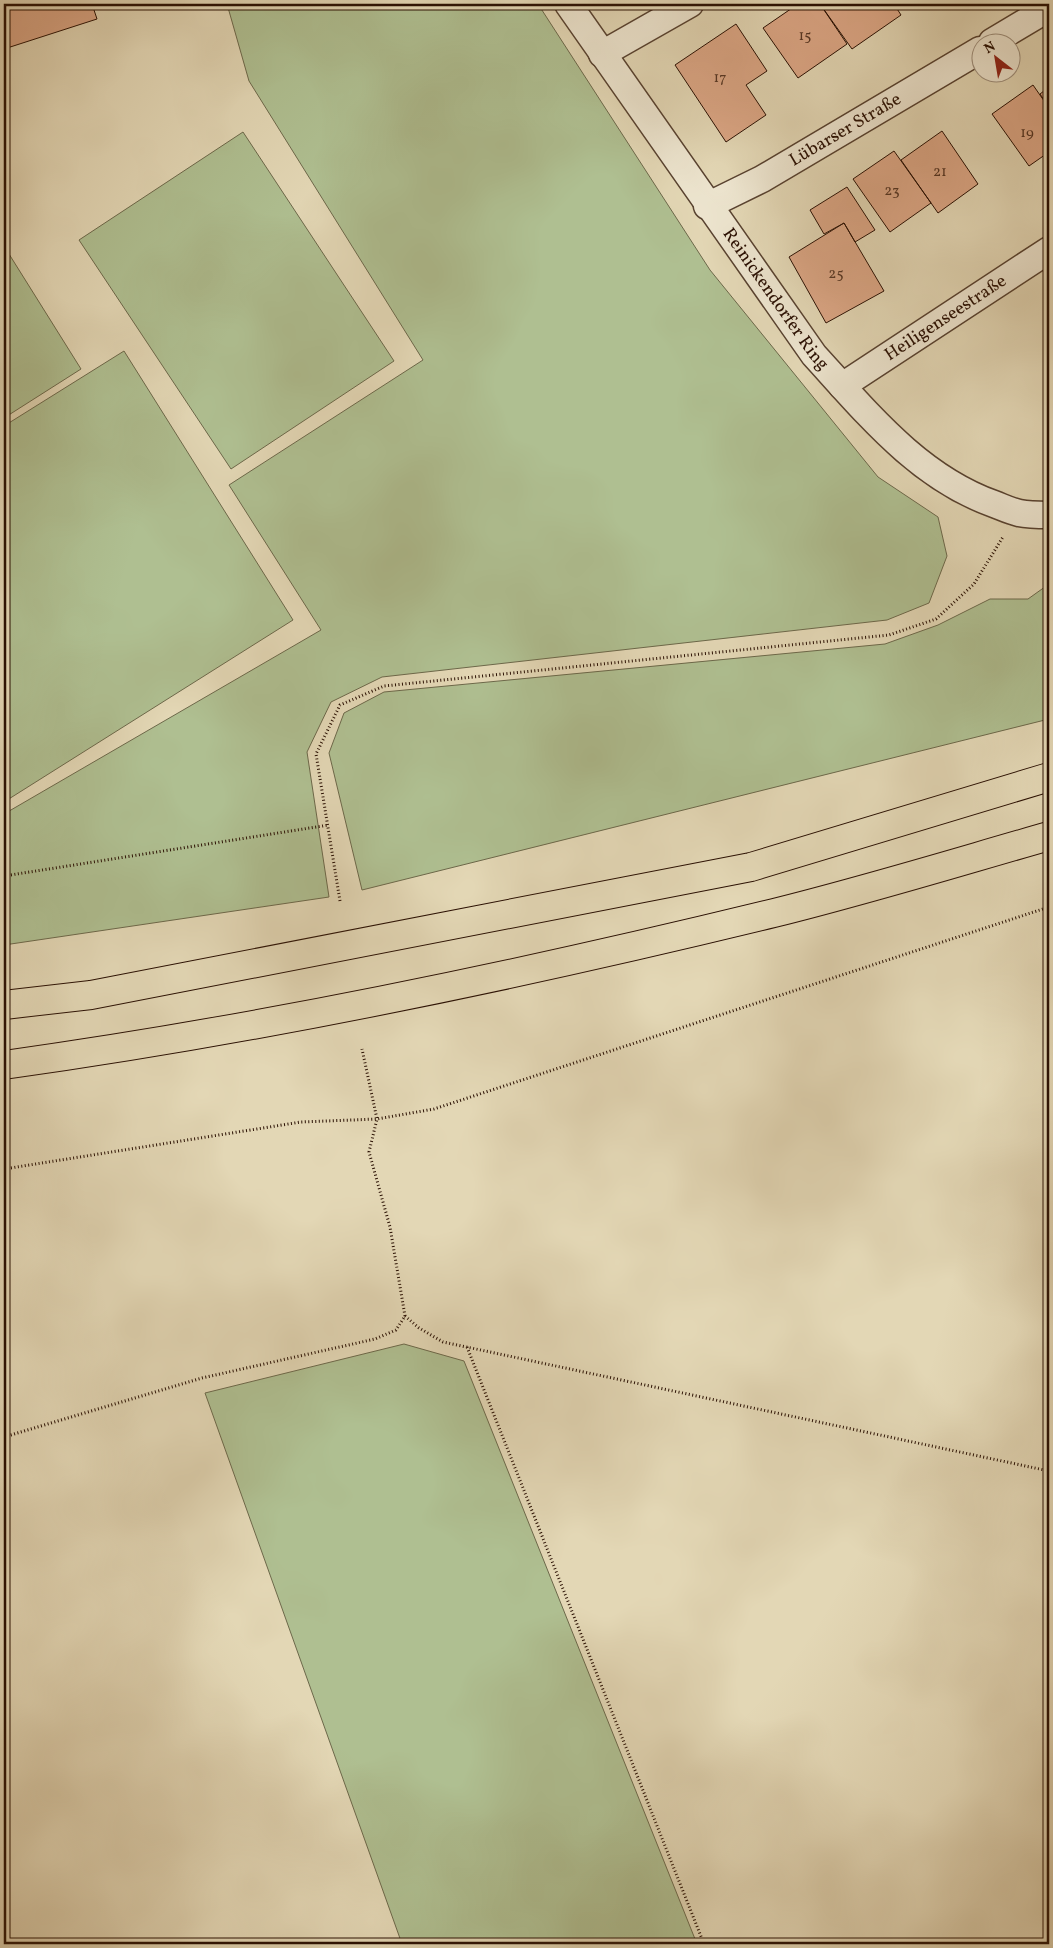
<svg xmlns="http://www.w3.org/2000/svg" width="1053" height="1948" viewBox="0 0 1053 1948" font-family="Vollkorn,serif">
<rect width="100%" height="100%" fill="#e3d7b5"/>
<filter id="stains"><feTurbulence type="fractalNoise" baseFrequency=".004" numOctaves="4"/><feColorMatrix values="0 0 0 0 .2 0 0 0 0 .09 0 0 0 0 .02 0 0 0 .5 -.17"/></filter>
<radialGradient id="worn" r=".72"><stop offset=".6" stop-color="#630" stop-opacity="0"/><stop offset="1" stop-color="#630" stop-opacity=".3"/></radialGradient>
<!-- green -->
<path fill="#afbf91" stroke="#6c684a" d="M227 4H538L710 270 878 477 938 517 947 556 929 603 887 620 382 677 331 702 307 752 329 897 4 945V814L321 630 229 485 423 360 249 81Z
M243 132 394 361 231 469 79 240Z
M4 246 81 369 4 418Z
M124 351 293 620 4 802V426Z
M1049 584V719L362 890 329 753 344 713 384 692 885 644 938 625 990 599H1028Z
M404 1344 464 1361 697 1944H402L205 1393Z"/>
<!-- building -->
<path fill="#dba685" stroke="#2a1003" d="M4 4H92L97 19 4 49Z
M798 4H820L847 44 798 78 763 28Z
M820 4H894L901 15 852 49Z
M736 24 767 71 746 85 766 115 726 142 675 65Z
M1033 85 1049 108V152L1029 166 992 114Z
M1049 87V107L1040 94Z
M942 131 978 184 938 213 901 160Z
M894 151 931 203 890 232 853 179Z
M847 187 875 230 855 242 844 223 824 234 810 210Z
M844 223 884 291 826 323 789 257Z"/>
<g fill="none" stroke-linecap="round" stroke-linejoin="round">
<!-- street casing -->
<g stroke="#584230" stroke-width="29">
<g id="street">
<path id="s1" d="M568 4 814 355C867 413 918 477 994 504 1002 507 1010 511 1019 513 1029 515 1039 515 1049 515"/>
<path d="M992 42 1049 8"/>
<path d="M602 54 690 4"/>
<path id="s2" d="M707 206 762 179 980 50"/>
<path id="s3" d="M842 386 1049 250"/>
</g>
</g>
<!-- highway casing -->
<g stroke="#2a1003" stroke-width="30">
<path id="highway" d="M4 1005 91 995 751 867 1049 777
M4 1065C263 1029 520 975 774 913 867 890 958 862 1049 836"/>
</g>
<!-- path -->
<path stroke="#2a1003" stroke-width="3" stroke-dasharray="1 2.5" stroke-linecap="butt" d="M4 876 329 825
M340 901 316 754 340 705 384 686 889 635 936 619 974 584 1003 537
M4 1169 301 1122 377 1119 434 1109 1049 907
M405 1316 419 1328 443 1342 1049 1471
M467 1347 704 1944
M4 1437 202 1378 375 1339 396 1330 405 1316 390 1227 369 1152 377 1119 362 1049"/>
<!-- street -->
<use href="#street" stroke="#ede5cf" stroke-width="26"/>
<!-- highway -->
<use href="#highway" stroke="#e3d7b5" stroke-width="28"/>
</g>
<g text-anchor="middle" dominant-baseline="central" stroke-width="4" stroke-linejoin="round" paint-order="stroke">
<!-- number labels -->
<g font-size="15" fill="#563624">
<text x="805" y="36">15</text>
<text x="720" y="78">17</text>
<text x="1027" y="133">19</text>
<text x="940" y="172">21</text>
<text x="892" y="191">23</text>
<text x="836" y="274">25</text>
</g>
<!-- street labels -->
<g font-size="18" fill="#2a1003" stroke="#ede5cf">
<text stroke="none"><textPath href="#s2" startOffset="158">Lübarser Straße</textPath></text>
<text stroke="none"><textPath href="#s1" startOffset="361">Reinickendorfer Ring</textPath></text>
<text stroke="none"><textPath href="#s3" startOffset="124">Heiligenseestraße</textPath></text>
</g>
</g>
<!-- margin -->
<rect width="1053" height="1948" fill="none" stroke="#e3d7b5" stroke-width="20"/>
<rect x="5" y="5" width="1043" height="1938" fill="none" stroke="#2a1003" stroke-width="2.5"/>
<rect x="10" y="10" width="1033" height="1928" fill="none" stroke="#2a1003"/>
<!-- north arrow -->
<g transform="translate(996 58) rotate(329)"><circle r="24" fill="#ede5cf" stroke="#9f907d"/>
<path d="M0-4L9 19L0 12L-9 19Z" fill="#8f2418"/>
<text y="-8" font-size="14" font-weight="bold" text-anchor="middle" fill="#2a1003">N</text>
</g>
<rect width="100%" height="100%" filter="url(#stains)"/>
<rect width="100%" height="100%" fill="url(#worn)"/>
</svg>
